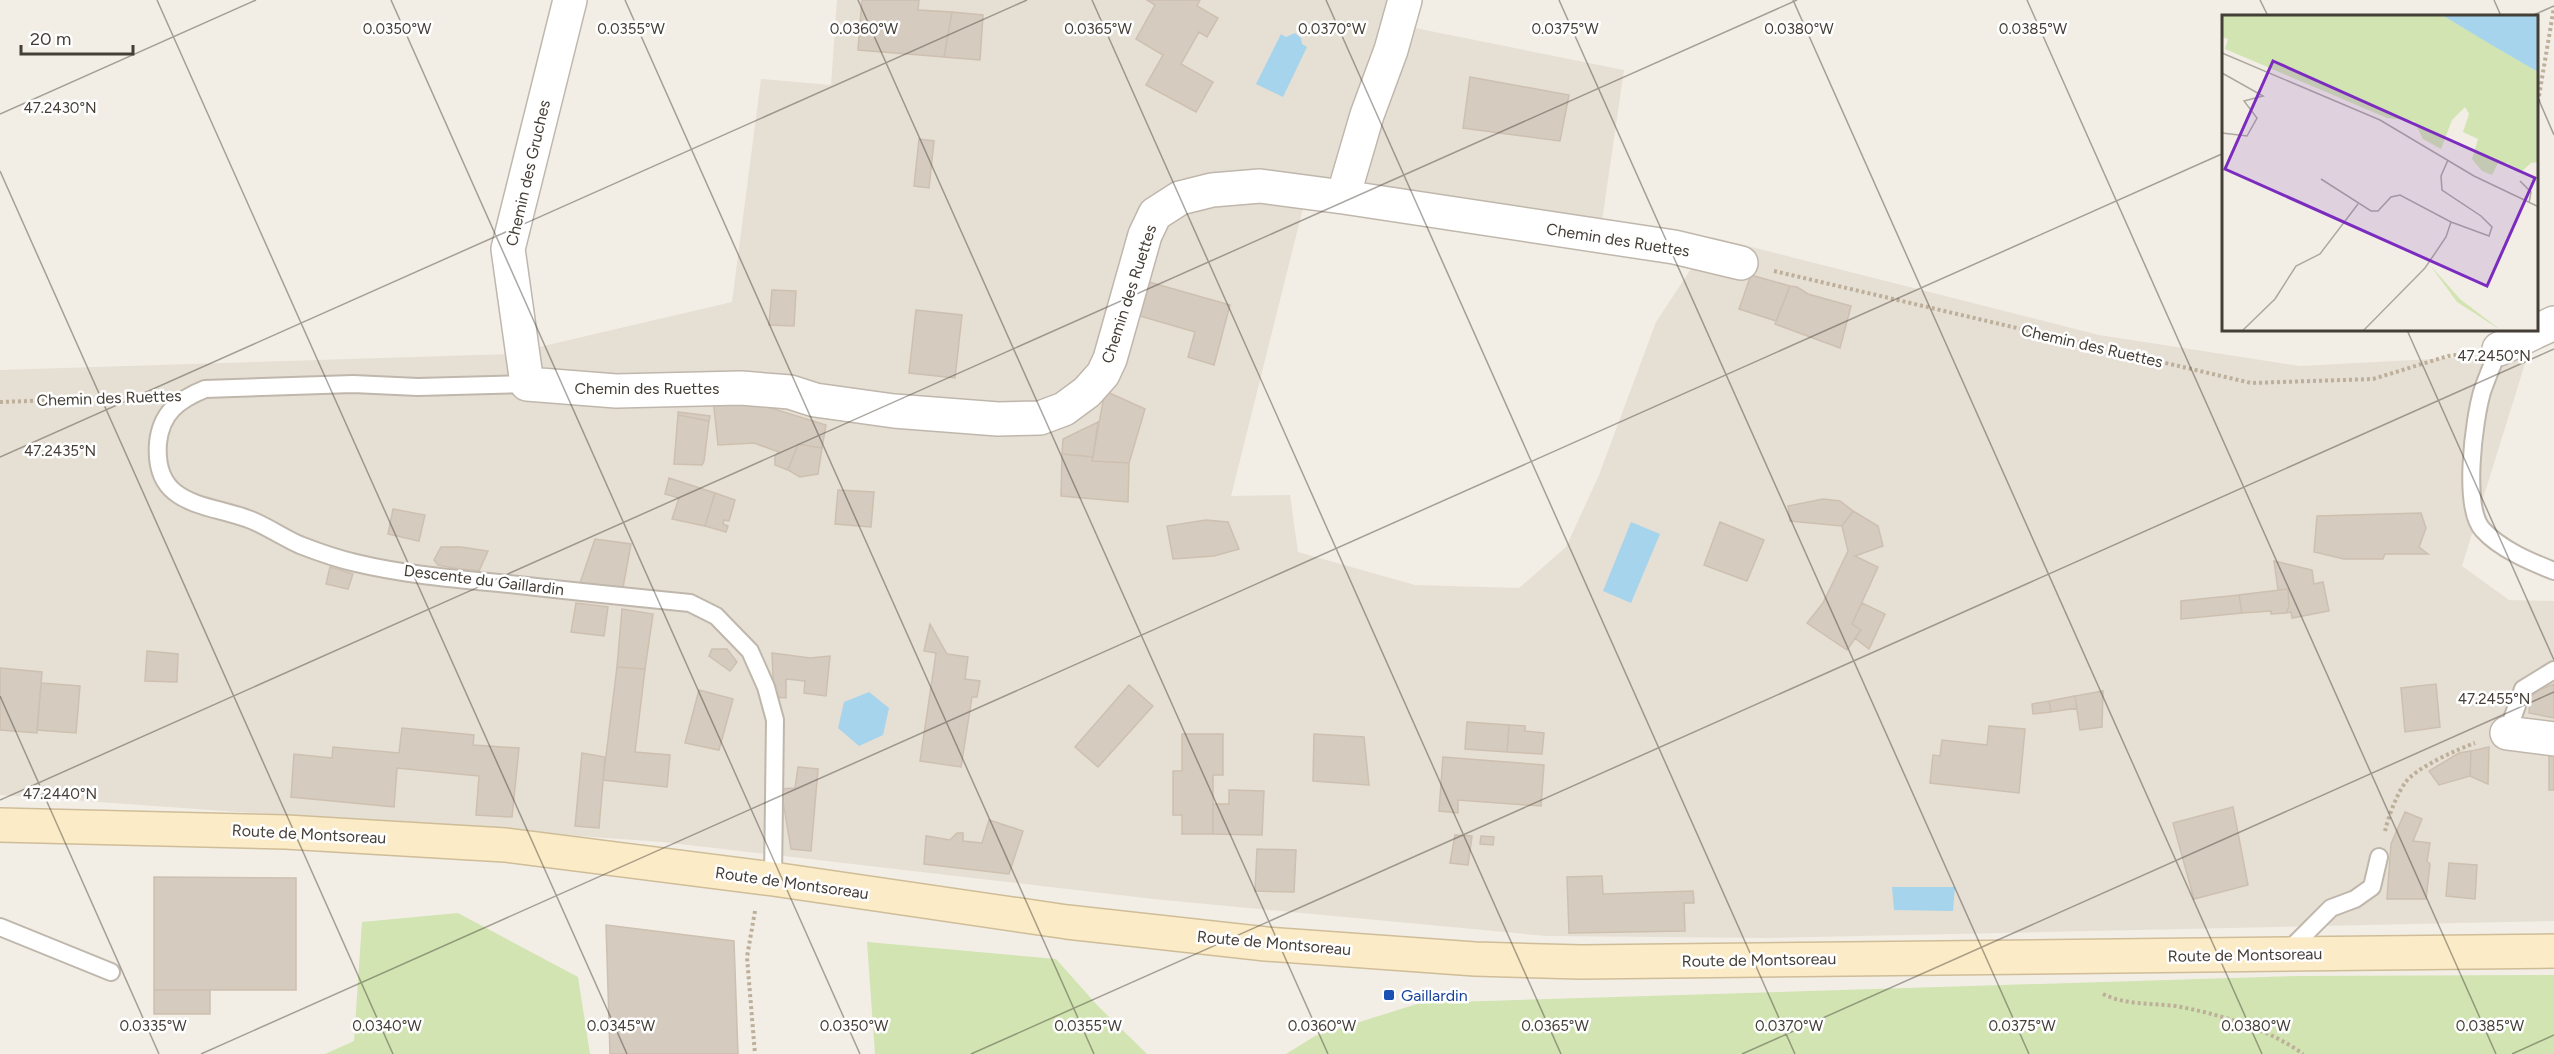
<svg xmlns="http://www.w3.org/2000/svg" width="2554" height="1054" viewBox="0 0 2554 1054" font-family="Figtree,sans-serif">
<rect width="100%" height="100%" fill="#f2eee6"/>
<!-- residential -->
<path fill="#e6dfd4" d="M837 0H1417L1415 28 1624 70 1602 221 1308 188 1231 496 1290 495 1298 552 1415 585 1519 588 1566 547 1599 475 1656 322 1712 237 2099 335 2300 366 2528 354 2462 566 2509 600 2554 601V921L1765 938 1546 936 1154 899 662 842 0 795V370L509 354 732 302 761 79 831 85Z"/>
<!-- green -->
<path fill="#d1e4b1" d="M458 913 578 977 590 1054H325L354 1041 362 922Z
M867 942 1056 959 1097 1005 1147 1054H875Z
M2554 975V1054H1286L1315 1036 1420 1003 2298 976Z"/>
<!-- water -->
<path fill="#a5d4ec" d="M1295 33 1301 38 1302 44 1307 47 1283 97 1256 84 1281 34 1286 37Z
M1631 522 1660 534 1631 603 1603 591Z
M869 692 889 708 883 735 859 746 838 728 844 702Z
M1892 887H1955L1953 911 1894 910Z"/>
<!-- building -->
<path fill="#d6cbbf" stroke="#cdc0b0" stroke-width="1.5" d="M862 0H919L918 10 952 12 944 57 858 50Z
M1147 0H1200L1197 6 1218 18 1207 37 1199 32 1181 64 1213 82 1196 112 1146 85 1163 55 1136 39 1155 5Z
M952 12 983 15 980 60 944 57Z
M1470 77 1569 95 1560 141 1463 128Z
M919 139 934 141 929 188 914 186Z
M1751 275 1790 286 1776 321 1739 309Z
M1149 282 1230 305 1214 365 1188 357 1195 332 1140 316Z
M1790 286 1797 287 1808 294 1851 306 1840 348 1775 324Z
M772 290 796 291 794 326 769 325Z
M916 310 962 315 955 378 909 373Z
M1105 391 1145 409 1129 463 1092 461Z
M713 398 742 399 826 425 822 448 798 444 788 470 775 465V456L779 452 754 443 718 445Z
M678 412 710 416 709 421 678 415Z
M678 415 709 421 704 461 702 465 674 464Z
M1098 422 1093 457 1062 454 1063 439Z
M798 444 822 448 818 474 800 477 788 470Z
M1062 454 1093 457 1092 461 1129 463 1128 502 1061 496Z
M669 478 715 493 705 526 672 519 679 498 665 494Z
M838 490 874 492 871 527 835 524Z
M715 493 735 500 729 521 724 520 723 524 728 526 726 532 705 526Z
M1823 499 1840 501 1853 511 1842 526 1790 521 1788 506Z
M393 509 425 515 419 541 388 534Z
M1853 511 1878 526 1883 546 1855 556 1878 567 1852 624 1861 630 1847 650 1807 623 1823 603 1848 551 1842 526Z
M2421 513 2426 528 2419 547 2428 554H2385L2383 559H2344L2314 552 2317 516Z
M1206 520 1228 522 1239 549 1214 556 1173 559 1167 526Z
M1720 522 1764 540 1747 581 1704 565Z
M595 539 631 544 622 593 579 586Z
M441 547H461L488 551 479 571 454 568 438 565 434 560Z
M2274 561 2312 570 2314 584 2323 582 2329 611 2292 618 2291 612 2286 613 2289 606 2288 589 2278 590Z
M330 567 353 574 348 589 326 584Z
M2288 589 2289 606 2286 613 2271 614V611L2242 613 2239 595Z
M2239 595 2242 613 2181 619V601Z
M576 603 608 607 604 636 571 632Z
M1862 603 1885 614 1869 649 1855 638 1861 630 1852 624Z
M622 609 653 614 645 669 617 667Z
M930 624 947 654 968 657 965 679 980 681 977 697H972L961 767 920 761 936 653 924 651Z
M712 649H727L737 662 730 671 709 656Z
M147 651 178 654 177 682 145 681Z
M772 653 810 658 830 656 826 696 804 693 805 681 786 679V698L774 697Z
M617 667 645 669 635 752 670 755 667 787 603 780Z
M0 668 42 672 37 733 0 730Z
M41 683 80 686 76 733 37 730Z
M2436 684 2440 727 2405 732 2401 688Z
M2554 684V718L2529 713 2530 697 2539 690Z
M1129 685 1153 706 1098 767 1075 747Z
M699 690 733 699 719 750 685 743Z
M2103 691 2102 727 2080 730 2075 696Z
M2075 696 2077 708 2051 712 2049 701Z
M2049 701 2051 712 2033 714 2032 704Z
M1467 722 1509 725 1507 752 1465 749Z
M1509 725 1525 726V731L1544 733 1542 754 1507 752Z
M1989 726 2025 729 2019 793 1930 783 1933 755 1940 756 1942 740 1987 745Z
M402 728 474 735 473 745 519 748 512 817 476 815 479 776 397 768 394 807 291 797 294 754 332 758 333 747 399 753Z
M1182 734H1223V775H1213V834H1182V815H1173V771H1182Z
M1314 734 1364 737 1369 785 1313 781Z
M2549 746H2554V790H2549Z
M2489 747 2488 784 2470 776 2471 751Z
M2471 751 2470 776 2439 785 2429 771 2459 753Z
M582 753 605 757 599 828 575 826Z
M1443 757 1544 765 1541 806 1458 800V813L1439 811Z
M798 767 818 769 811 851 791 849 781 789 795 788Z
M1229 790 1264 791 1262 835 1213 834V804H1229Z
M2233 807 2248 885 2194 899 2173 823Z
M2405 812 2422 819 2413 841 2430 843 2427 861 2430 864 2426 899H2387L2391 844Z
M989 820 1023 831 1009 874 924 864 926 836 950 840 957 833H963V841L982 843Z
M1455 835 1472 836 1468 865 1450 863Z
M1481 836 1494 837 1493 845 1480 844Z
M1257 849 1296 850 1294 892 1255 891Z
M2449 863 2477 865 2475 899 2446 896Z
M1602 876 1603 894 1693 891 1694 903H1684L1685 931 1569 933 1567 877Z
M154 877 296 878V990H154Z
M606 925 734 941 738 1054H610Z
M154 990H210V1014H154Z"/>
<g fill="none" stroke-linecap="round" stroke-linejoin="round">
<!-- service casing -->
<g stroke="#c0b7ac" stroke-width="20">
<path id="service" d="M2499 349C2493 363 2487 377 2482 392 2474 420 2462 508 2483 530 2500 549 2531 562 2554 571
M527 384 418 387 353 384 205 389C178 400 161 413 158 443 153 508 208 503 251 520 268 527 284 538 300 545 318 552 338 559 356 563 406 575 458 579 509 584 570 591 630 597 690 603L716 616 750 651 766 687 775 720 773 879
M2507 733 2523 689 2554 670
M0 927 111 972
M2287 952 2331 908 2355 899 2372 887 2379 857"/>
</g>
<!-- minor casing -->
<g stroke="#c0b7ac" stroke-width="36">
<path id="minor" d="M570 0 508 249 527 384 616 391 741 388 790 392 815 400 894 411 998 419 1040 418 1064 409 1087 392 1103 374 1110 359 1145 235 1155 214 1180 198 1212 190 1260 186 1343 197 1674 247 1741 263
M1343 197 1367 115 1391 50 1405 0
M2499 349 2554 323
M2507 733 2554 739"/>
</g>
<!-- secondary casing -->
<g stroke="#cfbd98" stroke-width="36">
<path id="secondary" d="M0 825 286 832 505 845 773 879 1067 922 1266 944 1475 959 1581 962 2554 951"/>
</g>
<!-- path -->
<path stroke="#beaf9b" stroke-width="4" stroke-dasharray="3 3" stroke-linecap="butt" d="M2538 102 2554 7
M1774 271 2251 383 2373 379 2448 356 2464 354
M0 402 146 397
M2385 831C2389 815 2396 796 2405 783 2415 768 2458 749 2475 743
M755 911 747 957 755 1054
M2103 994C2125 1005 2150 1003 2175 1006 2216 1013 2269 1029 2303 1054"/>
<!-- service -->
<use href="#service" stroke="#fff" stroke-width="16"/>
<!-- minor -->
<use href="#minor" stroke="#fff" stroke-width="33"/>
<!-- secondary -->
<use href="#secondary" stroke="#fbebc7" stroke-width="33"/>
</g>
<!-- ticks -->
<path fill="none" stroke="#443e36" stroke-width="1.5" stroke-opacity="0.45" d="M157 0 627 1054M391 0 860 1054M625 0 1094 1054M858 0 1328 1054M1092 0 1561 1054M1326 0 1795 1054M1559 0 2029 1054M1793 0 2262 1054M2027 0 2496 1054M2260 0 2268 16M2494 0 2501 16M2531 16 2554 6M2538 98 2554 135M0 114 256 0M0 171 393 1054M2407 330 2554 660M0 457 1027 0M0 696 159 1054M0 800 1797 0M201 1054 2224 153M971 1054 2554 349M1742 1054 2554 692M2512 1054 2554 1035"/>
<!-- markers -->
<rect fill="#1a4fb4" stroke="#fff" stroke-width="2" x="1383" y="989" width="12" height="12" rx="3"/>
<g text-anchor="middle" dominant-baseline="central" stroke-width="5" stroke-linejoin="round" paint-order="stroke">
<!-- street labels -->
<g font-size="16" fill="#443e36" stroke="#fff">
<text transform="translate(528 173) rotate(-77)">Chemin des Gruches</text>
<text transform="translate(1618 240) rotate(9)">Chemin des Ruettes</text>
<text transform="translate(1129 294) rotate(-72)">Chemin des Ruettes</text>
<text transform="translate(2092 346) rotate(13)">Chemin des Ruettes</text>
<text x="647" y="388">Chemin des Ruettes</text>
<text transform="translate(109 398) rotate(-2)">Chemin des Ruettes</text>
<text transform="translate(484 580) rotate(7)">Descente du Gaillardin</text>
<text transform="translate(309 834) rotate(3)">Route de Montsoreau</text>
<text transform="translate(792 883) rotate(8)">Route de Montsoreau</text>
<text transform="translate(1274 943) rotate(5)">Route de Montsoreau</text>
<text transform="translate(2245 955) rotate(-1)">Route de Montsoreau</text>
<text transform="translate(1759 960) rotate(-1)">Route de Montsoreau</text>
</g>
<!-- transit labels -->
<g font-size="16" fill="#164399" stroke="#fff" text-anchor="start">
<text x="1401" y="995">Gaillardin</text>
</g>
</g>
<!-- overview -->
<g transform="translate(2222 15)">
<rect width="316" height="316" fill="#f2eee6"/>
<path d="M0 0H220L316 57V147L309 148 299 157 285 148H276L270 160 260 156 250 144 256 124 241 117 247 99 243 92 230 105 219 134 201 124 192 106 165 103 3 34 6 24 0 22ZM208 250 238 284 280 316 235 287Z" fill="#d1e4b1"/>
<path d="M220 0H316V57L263 26Z" fill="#a5d4ec"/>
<path fill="none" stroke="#aca8a0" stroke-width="1.5" d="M0 38 158 105 252 161 317 192M0 58 41 81 22 86 35 103 25 121 0 118M99 164 149 196H156L169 182 178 180 229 207 267 221 270 212 259 201 220 175 219 161 226 145M298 166 309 177 307 188M20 316 53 284 74 251 98 239 136 189M141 316 203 253 224 222 229 207"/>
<path fill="#7b2cbf" fill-opacity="0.15" stroke="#7b2cbf" stroke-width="3" d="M51 46 313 163 265 271 3 154Z"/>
<rect width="316" height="316" fill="none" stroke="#443e36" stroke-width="3"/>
</g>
<g font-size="15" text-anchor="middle" fill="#443e36" stroke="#fff" stroke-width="5" stroke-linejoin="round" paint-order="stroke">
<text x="397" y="34">0.0350°W</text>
<text x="631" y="34">0.0355°W</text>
<text x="864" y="34">0.0360°W</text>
<text x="1098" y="34">0.0365°W</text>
<text x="1332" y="34">0.0370°W</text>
<text x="1565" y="34">0.0375°W</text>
<text x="1799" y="34">0.0380°W</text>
<text x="2033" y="34">0.0385°W</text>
<text x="60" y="113">47.2430°N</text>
<text x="2494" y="361">47.2450°N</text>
<text x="60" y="456">47.2435°N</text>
<text x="2494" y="704">47.2455°N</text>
<text x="60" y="799">47.2440°N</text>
<text x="153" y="1031">0.0335°W</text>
<text x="387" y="1031">0.0340°W</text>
<text x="621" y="1031">0.0345°W</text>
<text x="854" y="1031">0.0350°W</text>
<text x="1088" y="1031">0.0355°W</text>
<text x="1322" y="1031">0.0360°W</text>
<text x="1555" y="1031">0.0365°W</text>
<text x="1789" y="1031">0.0370°W</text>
<text x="2022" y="1031">0.0375°W</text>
<text x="2256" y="1031">0.0380°W</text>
<text x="2490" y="1031">0.0385°W</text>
</g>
<!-- scale -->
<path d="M21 45v9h112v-9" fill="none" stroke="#443e36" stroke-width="3"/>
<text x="30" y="45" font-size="18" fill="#443e36" stroke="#ffffff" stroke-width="4.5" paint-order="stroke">20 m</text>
</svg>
